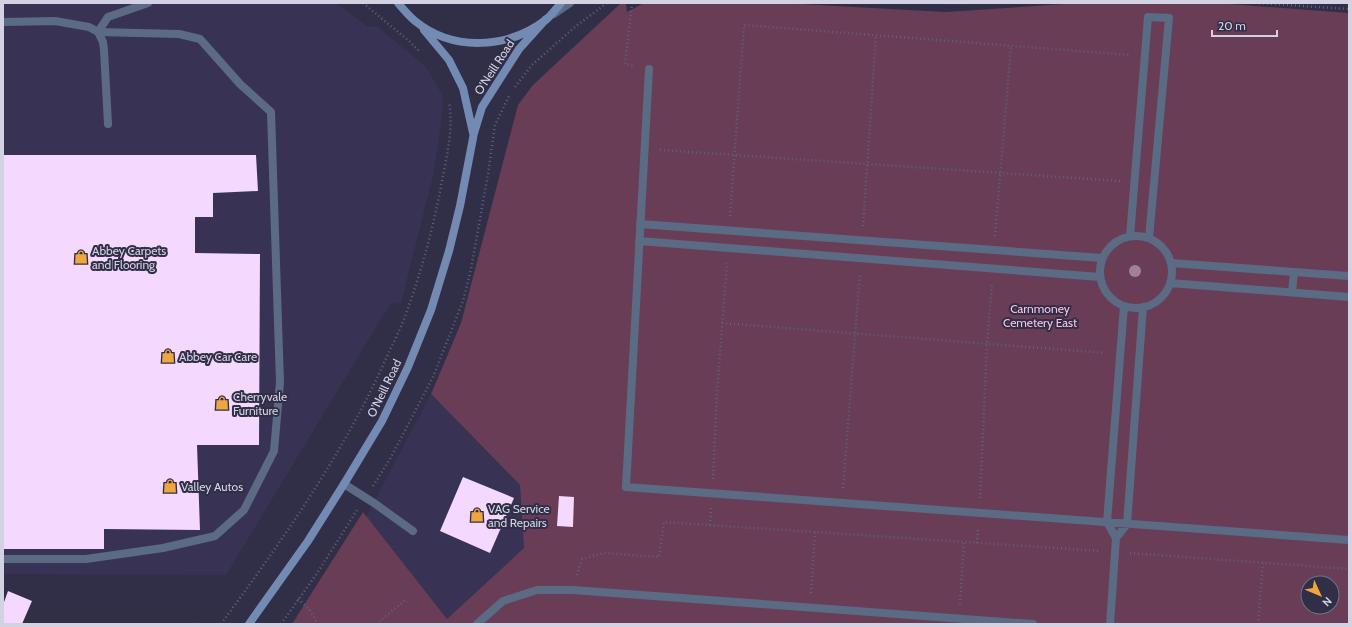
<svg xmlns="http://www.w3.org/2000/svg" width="1352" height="627" viewBox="0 0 1352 627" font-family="Cabin,sans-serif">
<rect width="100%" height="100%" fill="#312e48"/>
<!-- built -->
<path fill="#383354" d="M3 3H336L368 27H378L426 67 443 96 442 118 432 180 401 303 390 304 226 575 3 574Z
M431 394 520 485 524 548 447 619 366 517Z"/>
<!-- green -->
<path fill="#693d55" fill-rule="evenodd" d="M621 3H626L627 12 644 3H781L946 12 1079 3H1216L1349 13V624H292L363 512 447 619 524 548 520 485 431 394 461 323 518 105 533 85ZM1308 583H1332V607H1308Z"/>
<!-- building -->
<path fill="#f4d8fd" d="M3 155H256L258 191 213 193V217H195V253L260 254 259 445H197L200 530 104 529V549H3Z
M463 477 514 498 490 553 440 531Z
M559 496 574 497 573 527 557 526Z
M8 591 32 601 22 624H3V605Z"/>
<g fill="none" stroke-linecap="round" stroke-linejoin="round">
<!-- path -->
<path stroke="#636078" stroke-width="2.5" stroke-dasharray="1 3" stroke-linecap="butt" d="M363 3 409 41 420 52
M632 3 625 64 635 66
M940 3H968
M1255 3 1349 9
M515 87 532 65 576 26 607 3
M660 150 1120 181
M730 216 744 25 1130 55
M863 226 876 35
M995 236 1011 46
M722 323 1105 353
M713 479 717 392 727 263
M373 486 390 459 433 377 463 301 471 269 488 174 495 125 510 94
M843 488 860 273
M980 498 987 344 992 283
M710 525 711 508
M977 543 978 527
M1130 553 1349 569
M577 575 582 559 604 553 659 557 664 522 1101 551
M811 593 815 532
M298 599 309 609 318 624
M960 604 964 542
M192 624H194
M221 624C284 538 346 450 389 352 395 340 401 327 406 314 421 272 433 229 441 186 446 159 454 129 449 102
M281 624 318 572 357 510
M376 624 407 599
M1258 624 1263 563"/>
<!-- service -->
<path stroke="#5c6b84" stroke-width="8" d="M3 22 55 21 89 27 98 32 103 42 104 50 108 124
M98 32 108 17 148 3
M649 69 626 487 1349 540
M640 224 1102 258
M1100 272a36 36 0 1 1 72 0a36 36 0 1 1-72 0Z
M1130 236 1148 17 1169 18 1149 238
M639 241 1100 277
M1171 263 1349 276
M1170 283 1349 297
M1292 292 1294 272
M344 484 374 503 413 531
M1116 538 1107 522 1124 306
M3 559H86L163 548 215 536 244 510 274 451 280 382 271 112 240 84 200 39 179 34 98 32
M477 624 503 601 537 590H573L1033 624
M1110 624 1116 538 1127 524 1143 307"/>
<!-- tertiary -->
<path stroke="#5c6b84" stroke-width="8" d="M554 14 570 3"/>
<!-- secondary -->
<path stroke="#738ab2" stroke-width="8" d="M398 3C403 9 409 16 415 21 453 52 509 49 547 19 552 14 557 8 561 3
M424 30 449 60 463 88 473 133
M249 624 308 541 344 484 382 421 408 367 431 310 449 251 460 206 474 133 482 107 519 49 546 19"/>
</g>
<!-- trees -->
<circle fill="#a1809c" cx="1135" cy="271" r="6"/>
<!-- icons -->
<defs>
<g id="shop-bare" transform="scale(1.08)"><path d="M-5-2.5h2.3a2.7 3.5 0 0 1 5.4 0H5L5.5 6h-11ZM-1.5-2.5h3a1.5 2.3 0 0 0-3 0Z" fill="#f0a63f" stroke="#312e48" stroke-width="2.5" paint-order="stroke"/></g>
</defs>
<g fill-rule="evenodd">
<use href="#shop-bare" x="81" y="257"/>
<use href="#shop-bare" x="168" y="356"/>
<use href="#shop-bare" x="222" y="403"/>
<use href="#shop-bare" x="170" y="486"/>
<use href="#shop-bare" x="477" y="515"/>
</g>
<g text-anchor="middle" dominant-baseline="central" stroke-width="4" stroke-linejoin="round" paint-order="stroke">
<!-- street labels -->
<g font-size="12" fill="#d3d2e3" stroke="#312e48">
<text transform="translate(494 67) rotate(-57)">O'Neill Road</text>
<text transform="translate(384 388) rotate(-64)">O'Neill Road</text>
</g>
<!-- poi labels -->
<g font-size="12" fill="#d3d2e3" stroke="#312e48" text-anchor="start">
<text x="92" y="250">Abbey Carpets<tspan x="92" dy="14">and Flooring</tspan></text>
<text x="179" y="356">Abbey Car Care</text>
<text x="233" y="396">Cherryvale<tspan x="233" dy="14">Furniture</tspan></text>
<text x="181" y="486">Valley Autos</text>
<text x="488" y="508">VAG Service<tspan x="488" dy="14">and Repairs</tspan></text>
</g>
<!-- park labels -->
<g font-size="12" fill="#fcc3e1" stroke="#312e48">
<text x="1040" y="308">Carnmoney<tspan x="1040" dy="14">Cemetery East</tspan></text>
</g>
</g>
<!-- border -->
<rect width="1352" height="627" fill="none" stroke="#d3d2e3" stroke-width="8"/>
<!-- north arrow -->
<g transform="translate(1320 595) rotate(134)"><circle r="19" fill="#312e48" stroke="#727086"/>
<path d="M0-3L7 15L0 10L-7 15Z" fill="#f0a63f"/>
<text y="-6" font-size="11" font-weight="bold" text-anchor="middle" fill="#d3d2e3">N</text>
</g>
<!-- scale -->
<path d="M1212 30v6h65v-6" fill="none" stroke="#d3d2e3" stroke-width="2"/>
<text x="1218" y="30" font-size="12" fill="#d3d2e3" stroke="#312e48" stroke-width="3" paint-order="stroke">20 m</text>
</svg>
